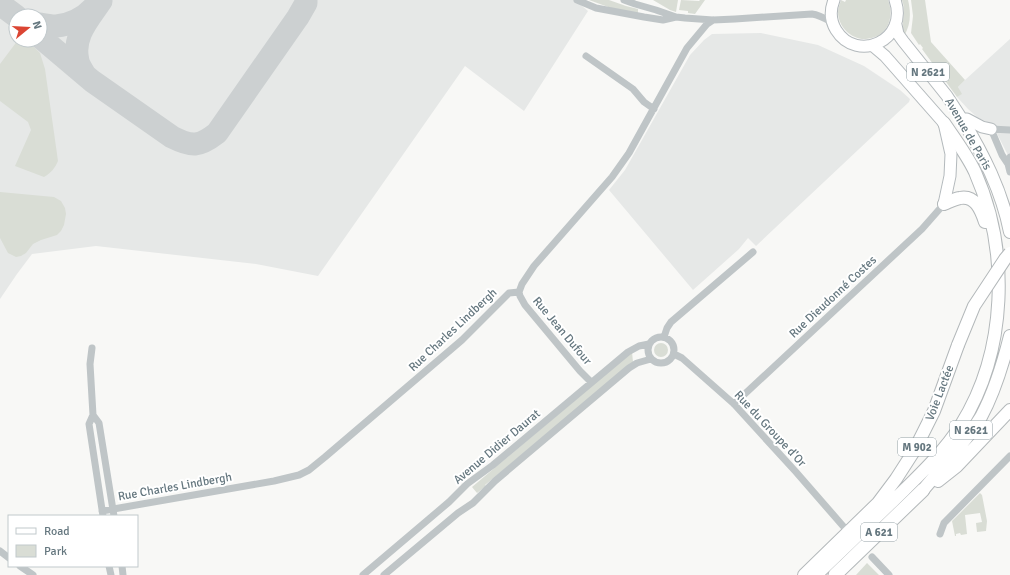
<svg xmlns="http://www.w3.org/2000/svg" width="1010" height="575" viewBox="0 0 1010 575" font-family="Signika,sans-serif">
<rect width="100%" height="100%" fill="#f8f8f6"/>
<!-- built -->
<path fill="#e6e8e7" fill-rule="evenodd" d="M0 0H575L588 11 524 111 465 66 318 276 256 264 96 246 32 254 17 274 0 299ZM16 16H40V40H16Z
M761 33 818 45 864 66 900 90 910 99 909 102 756 246 748 238 739 249 693 290 609 190 625 170 690 55 704 40 712 34Z
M1010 39V159L992 124 978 118 968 109 957 97 961 94 958 87 965 80Z"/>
<!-- green -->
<path fill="#d9ddd5" d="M589 0H609L626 6 638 9V14L611 8Z
M653 0H678L676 12 670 10Z
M681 0 699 1 700 0H705L695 14 688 13V11L679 10Z
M841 0 845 2 846 0H888C895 18 887 38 866 39 852 40 838 27 838 12 838 8 840 4 841 0Z
M902 0H908C911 12 911 25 904 36 900 24 907 12 902 0Z
M911 0H925L931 42 965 80 958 87 962 94 957 97 922 49 923 48 920 44 919 45 911 33 913 16Z
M18 40H27L40 53 45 69 58 161C55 168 51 173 44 177L15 166 31 130 28 122 0 101V64Z
M0 192 54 197 61 201 65 208 66 214 64 225 61 231 57 235 41 240 33 244 26 253 21 256 16 257 8 253 0 238Z
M654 350a7 7 0 1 1 14 0a7 7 0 1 1-14 0Z
M632 352 633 362 485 485 486 486 477 493 472 487Z
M980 493 982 495 987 521 986 531 977 532 976 523 982 522 980 513 965 515 967 534 961 535 960 533 956 534V536H955L952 521Z
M867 563 879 575H856Z"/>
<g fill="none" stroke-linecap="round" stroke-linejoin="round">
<!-- taxiway -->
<path stroke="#ccd0d1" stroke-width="23" d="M0 4 16 16
M40 24C45 25 51 26 56 26 70 25 84 18 93 8
M40 37 92 81 172 137C192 147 199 147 217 133L298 17 306 3V0
M85 75C83 71 79 66 78 61 72 37 88 20 101 1"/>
<!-- primary casing -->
<g stroke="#b3b9bc" stroke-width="13">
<path id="primary" d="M834 0C830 10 830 20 836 30 857 64 909 40 895 0
M896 25 898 34 903 41 947 96 962 119H967L982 127 991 129
M872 45 885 56 944 123 951 154 950 176 944 204"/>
</g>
<!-- trunk casing -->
<g stroke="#b3b8ba" stroke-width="14">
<path id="trunk" d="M962 119C983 154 1002 191 1010 232
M944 204C949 202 954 199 960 198 975 195 981 210 985 222
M938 481 957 466 1010 410
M923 490C943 466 965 443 981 417 995 391 1003 364 1010 336
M804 575 878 503 896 479 914 451 934 411 958 345
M816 575C841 552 865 528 890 504 915 479 942 455 961 425 1007 351 1010 251 975 172 967 155 955 139 944 123"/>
</g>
<!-- motorway casing -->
<g stroke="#b3b8ba" stroke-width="15">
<path id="motorway" d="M835 575 923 490"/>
</g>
<!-- minor -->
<path stroke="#bfc5c7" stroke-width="7" d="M577 0 596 8 644 17 663 20 676 17
M624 0 635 4 656 10 676 17 685 18 713 20 735 19 812 14C820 15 826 19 833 23
M586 56 633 89 644 102 654 109
M991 129 1002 155 1008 164
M991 129 1010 130
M1010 157 1008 164 1010 172
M519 292 522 284 534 266 612 177 629 153 687 48 707 24 713 20
M519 292 520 296 525 305 580 371 591 382
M648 350a13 13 0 1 1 26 0a13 13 0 1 1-26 0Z
M664 337 667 328 671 322 753 252
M92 348 90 364 93 415 89 424 103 516
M674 354 682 358 734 404 796 472 843 526
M734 404 922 229 944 204
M93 415 99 423 114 516
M102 511 274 481 299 475 309 470 325 457 462 340 509 293 519 292
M940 534 944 523 1010 456
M0 551 9 558
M872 557 889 575
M20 566 33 575
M109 566 111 575
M122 566 123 575
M363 575 449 502 467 484 493 465 628 352 639 346 649 344
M384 575 458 513 473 503 495 481 629 368 637 363 651 359"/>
<!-- primary -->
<use href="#primary" stroke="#fff" stroke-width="11"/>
<!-- trunk -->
<use href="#trunk" stroke="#fff" stroke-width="12"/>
<!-- motorway -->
<use href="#motorway" stroke="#fff" stroke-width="13"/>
<!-- trunk-bridge casing -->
<g stroke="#b3b8ba" stroke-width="14" stroke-linecap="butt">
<path id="trunk-bridge" d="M958 345 974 306 1005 259 1010 253"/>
</g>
<!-- trunk-bridge -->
<use href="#trunk-bridge" stroke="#fff" stroke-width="12"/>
</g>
<g text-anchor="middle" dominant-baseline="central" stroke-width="4" stroke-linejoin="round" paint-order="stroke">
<!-- shield labels -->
<g fill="#fff" stroke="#93a0a5" stroke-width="1">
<rect x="907" y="63" width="42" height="18" rx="3"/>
<rect x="950" y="421" width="42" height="18" rx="3"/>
<rect x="898" y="438" width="38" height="18" rx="3"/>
<rect x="861" y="523" width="36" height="18" rx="3"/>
</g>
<g font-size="11" font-weight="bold" fill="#65777f">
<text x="928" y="72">N 2621</text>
<text x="971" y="430">N 2621</text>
<text x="917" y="447">M 902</text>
<text x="879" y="532">A 621</text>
</g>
<!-- street labels -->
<g font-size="12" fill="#65777f" stroke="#fff">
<text transform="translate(968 134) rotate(60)">Avenue de Paris</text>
<text transform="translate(833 297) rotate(-43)">Rue Dieudonné Costes</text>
<text transform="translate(453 330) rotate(-43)">Rue Charles Lindbergh</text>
<text transform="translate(562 331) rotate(50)">Rue Jean Dufour</text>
<text transform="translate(940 393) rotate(-69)">Voie Lactée</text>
<text transform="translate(770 429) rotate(47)">Rue du Groupe d'Or</text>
<text transform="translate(497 447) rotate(-40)">Avenue Didier Daurat</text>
<text transform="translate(175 487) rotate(-10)">Rue Charles Lindbergh</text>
</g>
</g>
<!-- legend -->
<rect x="8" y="515" width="130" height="52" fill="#ffffff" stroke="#c1c9cc"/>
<rect x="16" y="528" width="20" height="6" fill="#ffffff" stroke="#c1c9cc"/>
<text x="44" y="535" font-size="12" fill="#65777f">Road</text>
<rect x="16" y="545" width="20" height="12" fill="#d9ddd5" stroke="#c1c9cc"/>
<text x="44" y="555" font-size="12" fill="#65777f">Park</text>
<!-- north arrow -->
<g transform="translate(28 28) rotate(72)"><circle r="19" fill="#ffffff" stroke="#c1c9cc"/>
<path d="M0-3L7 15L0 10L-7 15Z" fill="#db4533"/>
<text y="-6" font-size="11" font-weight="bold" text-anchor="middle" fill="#65777f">N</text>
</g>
</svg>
